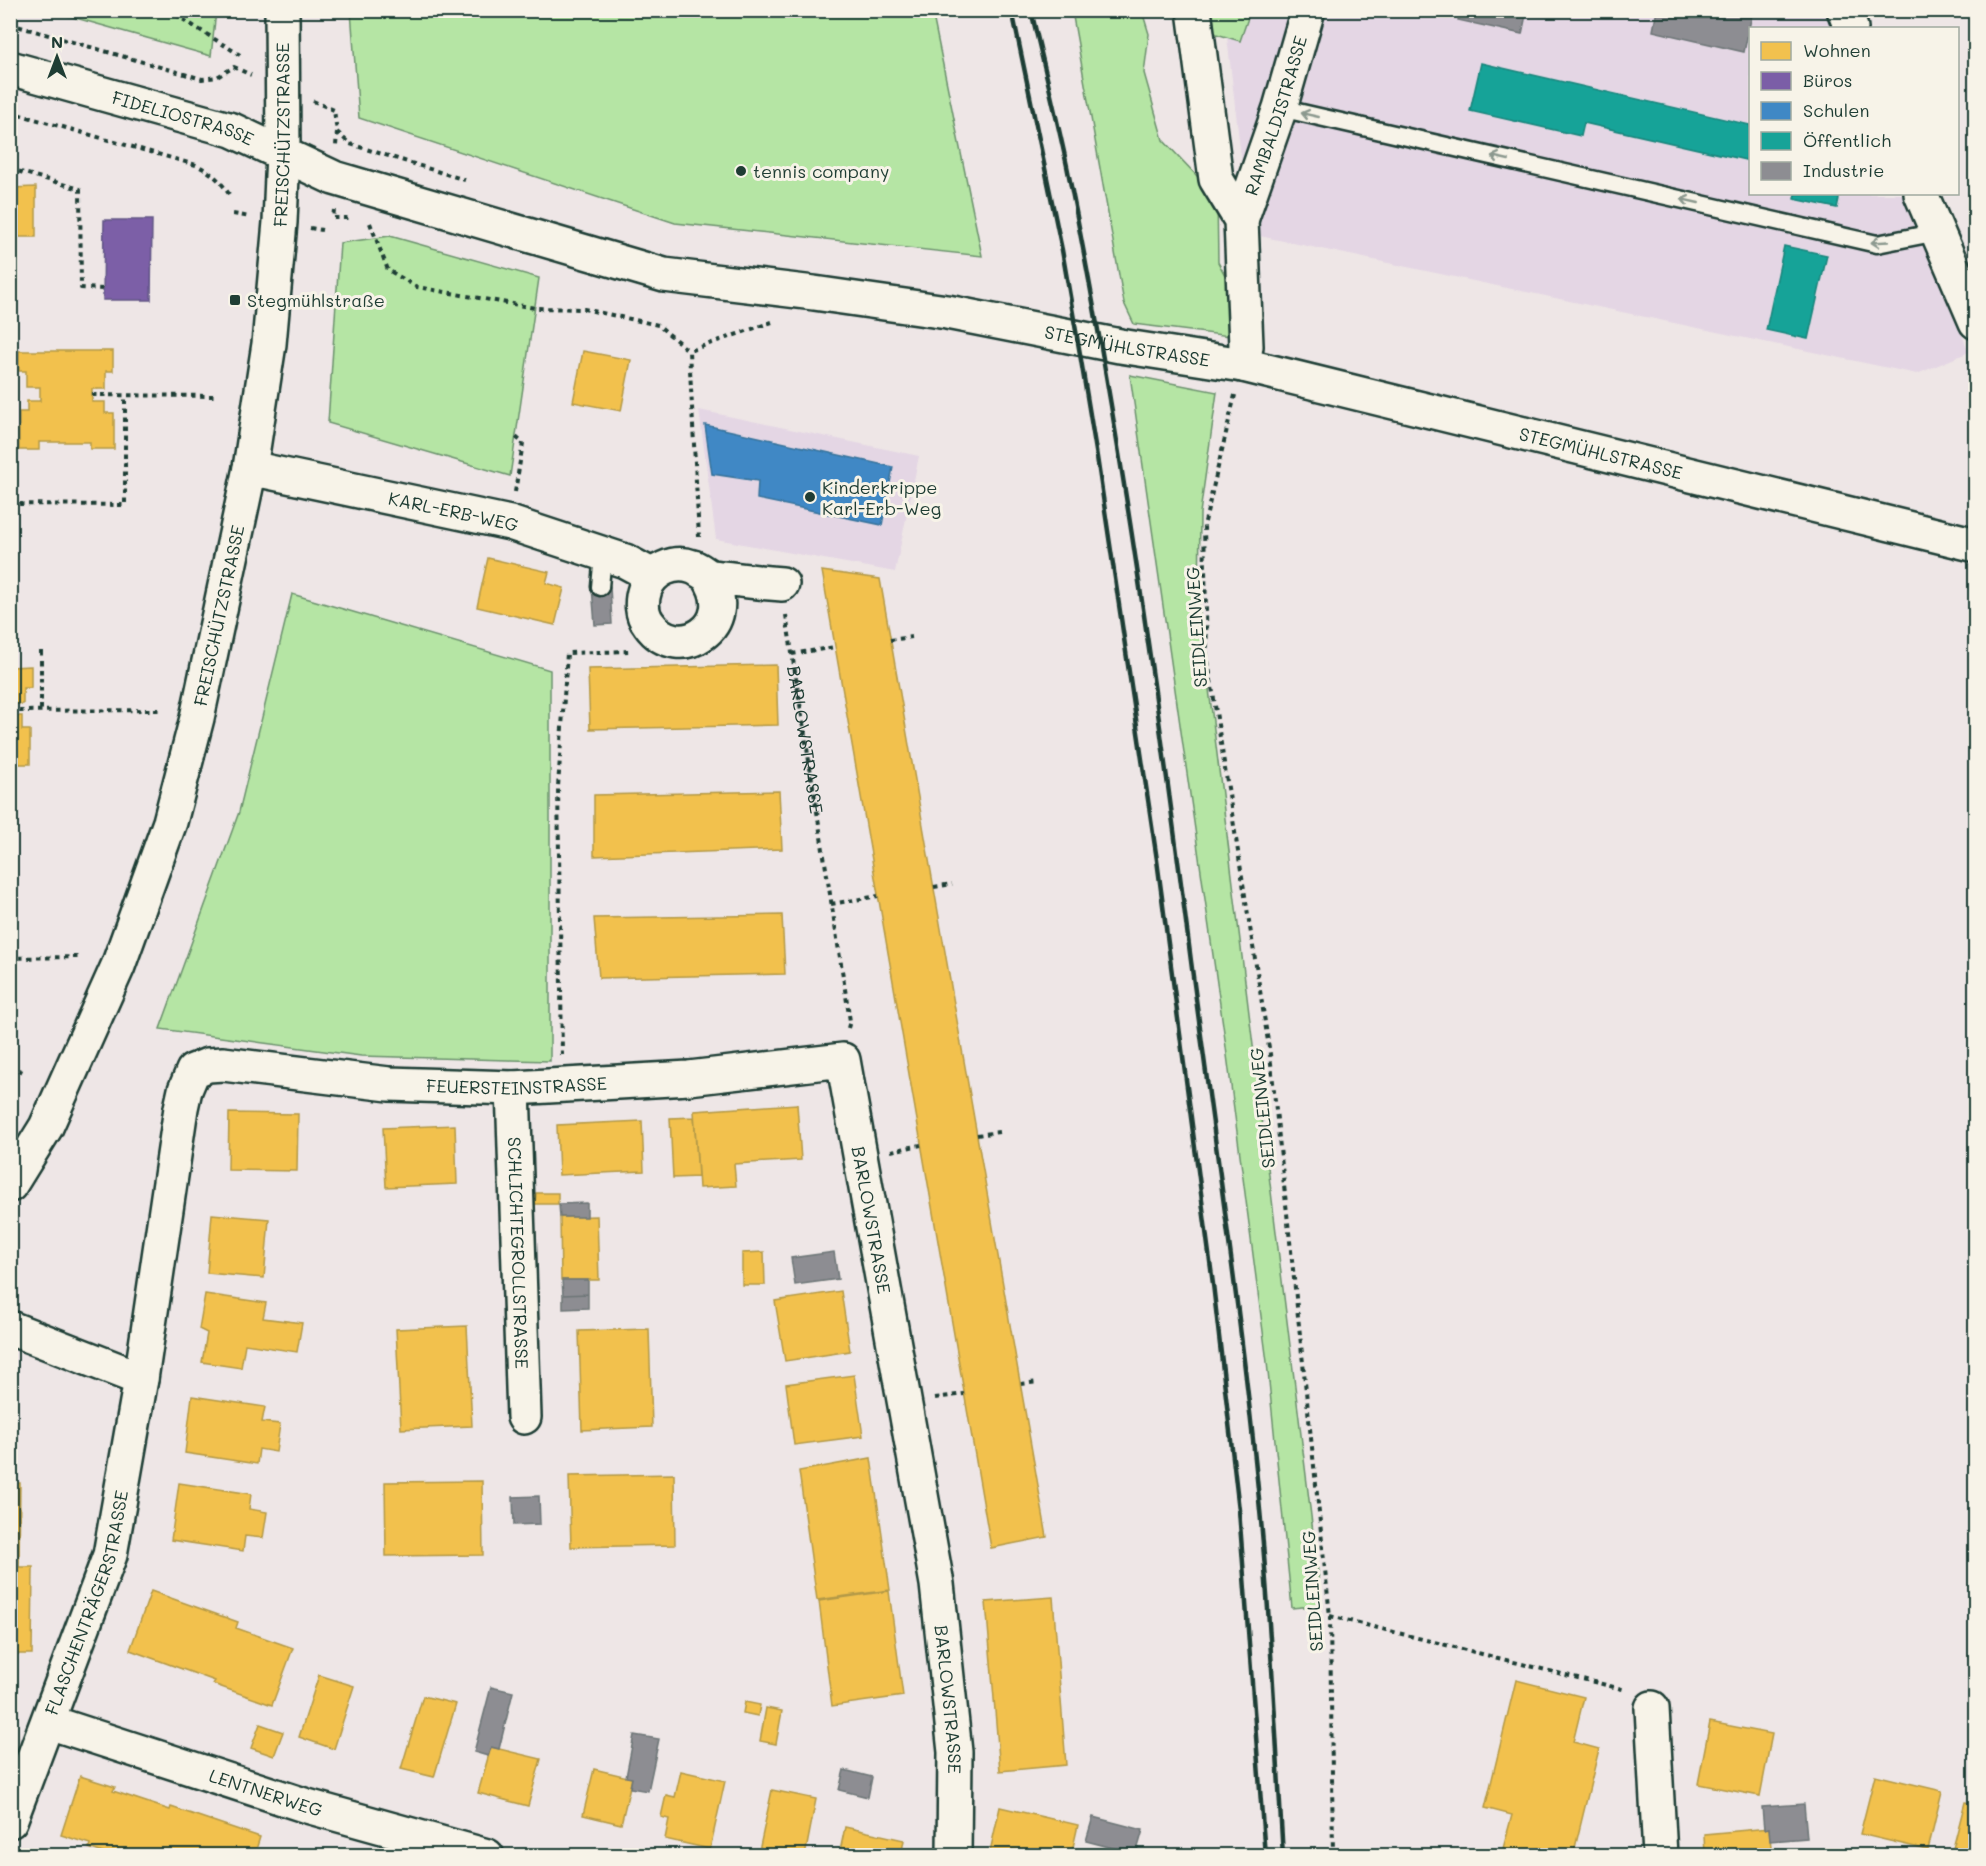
<svg xmlns="http://www.w3.org/2000/svg" width="1986" height="1866" viewBox="0 0 1986 1866" font-family="Mali,sans-serif">
<rect width="100%" height="100%" fill="#eee6e6"/>
<filter id="ink" filterUnits="userSpaceOnUse"><feTurbulence type="fractalNoise" baseFrequency=".0167" numOctaves="2"/><feDisplacementMap in="SourceGraphic" scale="12" xChannelSelector="R" yChannelSelector="G"/><feConvolveMatrix kernelMatrix="1 2 1 2 8 2 1 2 1" color-interpolation-filters="sRGB"/></filter>
<g filter="url(#ink)">
<!-- built -->
<path fill="#e4d6e4" d="M1224 11H1826L1833 28H1750V194H1903L1969 352 1917 374 1250 234Z
M699 410 919 456 895 572 716 539Z"/>
<!-- green -->
<path fill="#b5e5a4" stroke="#6a916c" stroke-width="1.5" d="M51 11H216L211 56Z
M351 11H932L982 256 675 223 359 118Z
M1072 11H1142L1149 34 1144 73 1163 140 1217 197 1218 262 1236 296 1230 336 1134 324 1124 303Z
M1208 11H1253L1250 12 1240 41 1213 33Z
M390 236 539 278 510 476 328 423 340 243Z
M1130 375 1217 392 1200 513 1199 608 1322 1605 1292 1608 1267 1362 1224 1032Z
M292 594 550 670V1061L361 1056 160 1029 239 812Z"/>
<!-- homes -->
<path fill="#f2c14e" stroke="#b39946" stroke-width="1.5" d="M36 187V237H10V188Z
M19 351H113V371H106V389H92V402H105V413H114V449H90V442H39V450H19V412H27V401H40V387H26V371H19Z
M583 351 631 360 621 411 573 402Z
M488 558 549 572 546 583 564 588 555 625 477 607Z
M822 571 880 579 1047 1537 991 1548Z
M776 665 778 725 590 729 588 669Z
M31 666V688H23V704H10V667Z
M10 716H22V730H30V764H11Z
M779 791 782 849 594 856V795Z
M782 915 785 974 599 978 594 918Z
M797 1104 801 1160 734 1164 736 1186 699 1188 694 1111Z
M229 1113 298 1114 297 1171 228 1170Z
M694 1117 698 1177 673 1178 670 1118Z
M642 1121 644 1171 559 1175 557 1125Z
M455 1125 457 1184 386 1187 383 1128Z
M536 1193H558V1204H535Z
M212 1214 269 1219 264 1278 207 1273Z
M597 1216 599 1280H561L560 1217Z
M764 1252 765 1285H742V1253Z
M841 1291 850 1351 785 1361 775 1301Z
M205 1294 266 1303 263 1318 302 1323 297 1352 245 1344 241 1368 202 1362 207 1333 199 1329Z
M467 1326 472 1426 401 1429 396 1329Z
M649 1329 652 1427 582 1430 579 1331Z
M854 1375 863 1436 794 1445 786 1384Z
M192 1396 265 1407 262 1422 280 1424 276 1452 259 1449 257 1464 185 1453Z
M871 1458 890 1590 817 1600 799 1471Z
M674 1474 675 1545 571 1547 569 1476Z
M482 1481 483 1555 386 1556 385 1482Z
M10 1483H20L19 1567H10Z
M179 1483 251 1494 249 1509 267 1512 263 1538 245 1536 243 1551 171 1540Z
M10 1567H33L32 1654H10Z
M151 1591 238 1622 236 1628 293 1648 272 1705 213 1684 215 1681 130 1650Z
M889 1591 903 1696 832 1706 819 1601Z
M1053 1597 1066 1765 1000 1771 986 1602Z
M319 1675 354 1686 334 1749 299 1737Z
M1516 1680 1584 1697 1573 1742 1599 1749 1573 1856H1501L1512 1815 1485 1808Z
M423 1696 456 1704 434 1777 401 1769Z
M745 1702 760 1705 758 1716 743 1713Z
M766 1708 782 1711 776 1744 760 1741Z
M1710 1722 1772 1734 1760 1796 1698 1784Z
M260 1724 283 1732 274 1756 251 1748Z
M491 1747 541 1759 528 1806 478 1793Z
M594 1769 632 1778 621 1824 583 1815Z
M681 1771 725 1781 710 1849 665 1839 669 1819 661 1817 666 1795 675 1797Z
M1875 1775 1942 1791 1928 1850 1860 1834Z
M80 1776 115 1787 113 1791 170 1810 171 1807 260 1837 254 1856H111L89 1848 90 1844 61 1835Z
M772 1790 816 1799 805 1856H758Z
M1965 1802 1976 1804V1856H1951Z
M1000 1807 1078 1825 1071 1856H989Z
M845 1827 904 1840 901 1856H839Z
M1769 1828 1772 1856H1705L1704 1834Z"/>
<!-- offices -->
<path fill="#7b5ea7" stroke="#5f5484" stroke-width="1.5" d="M104 220H152L151 300H103Z"/>
<!-- schools -->
<path fill="#3f88c5" stroke="#35729a" stroke-width="1.5" d="M705 425 893 467 882 525 757 499 758 481 712 474Z"/>
<!-- public -->
<path fill="#17a398" stroke="#19847a" stroke-width="1.5" d="M1481 63 1750 125V161L1584 123 1581 136 1470 111Z
M1795 194H1840L1837 208 1794 199Z
M1784 246 1827 255 1808 339 1766 330Z"/>
<!-- industry -->
<path fill="#8d8d92" stroke="#6c7576" stroke-width="1.5" d="M1461 10H1527L1522 34 1458 20Z
M1657 10H1753L1744 52 1653 31Z
M610 586 612 624 595 625 592 587Z
M587 1203V1217H560L559 1204Z
M834 1252 838 1279 795 1285 791 1258Z
M562 1280H588V1294L563 1295Z
M588 1294V1308L563 1309V1295Z
M539 1496 540 1524 514 1525 513 1497Z
M491 1687 513 1692 499 1749 491 1747 488 1756 474 1752Z
M634 1735 659 1739 648 1791 630 1788 632 1778 626 1777Z
M844 1770 872 1777 868 1797 839 1790Z
M1804 1804 1807 1838 1770 1841 1769 1828 1764 1829 1762 1807Z
M1093 1817 1143 1830 1136 1854 1086 1841Z"/>
<g fill="none" stroke-linecap="round" stroke-linejoin="round">
<!-- lane casing -->
<g stroke="#1f3d34" stroke-width="21">
<path id="lane" d="M1280 108 1877 244 1938 232
M600 587 603 554"/>
</g>
<!-- street casing -->
<g stroke="#1f3d34" stroke-width="38">
<g id="street">
<path d="M1194 10 1216 179 1241 220 1246 346 1243 365"/>
<path d="M1844 10 1851 28"/>
<path id="s2" d="M10 68 232 130 334 178 664 275 814 293 947 312 1120 346 1243 365 1976 545"/>
<path d="M1921 194 1976 322"/>
<path id="s3" d="M1241 220 1280 108 1308 10"/>
<path id="s4" d="M250 468 510 523 625 561 653 576"/>
<path d="M708 576C742 626 678 665 649 624 641 614 641 601 645 589 652 570 674 560 693 567 699 569 704 574 709 576 716 578 725 578 732 579 748 581 765 583 782 584"/>
<path id="s5" d="M513 1088 524 1417"/>
<path d="M10 1328 141 1379"/>
<path d="M1652 1708 1660 1856"/>
<path id="s6" d="M49 1722 307 1806 487 1856"/>
<path id="s7" d="M10 1821 110 1555 141 1379 181 1108 185 1090 193 1071 208 1065 223 1064 389 1084 513 1088 689 1078 843 1060 937 1584 955 1752 954 1856"/>
</g>
</g>
<!-- secondary casing -->
<g stroke="#1f3d34" stroke-width="38">
<g id="secondary">
<path id="s8" d="M10 1185 46 1127 118 966 170 822 197 718 250 468 269 344 280 222 283 153 282 10"/>
</g>
</g>
<!-- path -->
<g stroke="#1f3d34" stroke-width="4" stroke-dasharray="4.5 4.5" stroke-linecap="butt">
<path d="M168 10 240 55"/>
<path d="M10 24 202 79 217 77 234 67 251 75"/>
<path d="M313 101 334 110 337 132 336 146"/>
<path d="M10 112 196 165C211 172 220 180 229 194"/>
<path d="M337 132 350 144 465 180"/>
<path d="M10 169 80 189 81 288 103 289"/>
<path d="M12 170V188"/>
<path d="M334 210 333 218H351"/>
<path d="M233 214 250 217"/>
<path d="M370 223 388 270 417 287 535 308 584 309 658 325 689 351"/>
<path d="M310 228 322 230"/>
<path d="M92 395 216 396"/>
<path d="M1235 395 1204 526 1207 655 1270 1054 1330 1616 1333 1856"/>
<path d="M515 492 523 443 516 437"/>
<path d="M10 504 125 505V395"/>
<path d="M699 537 689 351 772 322"/>
<path id="s1" d="M786 615 850 1021 848 1028"/>
<path d="M890 640 912 637"/>
<path d="M41 651V710"/>
<path d="M792 654 835 647"/>
<path d="M10 711 159 710"/>
<path d="M934 887 952 884"/>
<path d="M831 904 878 896"/>
<path d="M10 958 79 957"/>
<path d="M562 1055 558 787 567 653 630 651"/>
<path d="M10 1066 25 1073"/>
<path d="M977 1135 999 1132"/>
<path d="M891 1151 921 1145"/>
<path d="M1021 1384 1038 1382"/>
<path d="M935 1398 964 1394"/>
<path d="M1330 1616 1626 1690"/>
</g>
<!-- lane -->
<use href="#lane" stroke="#f7f3e8" stroke-width="16"/>
<!-- street -->
<use href="#street" stroke="#f7f3e8" stroke-width="33"/>
<!-- secondary -->
<use href="#secondary" stroke="#f7f3e8" stroke-width="33"/>
<!-- rail -->
<path stroke="#1f3d34" stroke-width="4.5" d="M1012 10 1062 250 1080 354 1097 457 1157 860 1213 1284 1239 1510 1265 1856
M1031 10C1043 62 1056 114 1067 166 1120 429 1157 695 1191 961 1215 1144 1243 1326 1260 1510 1271 1625 1276 1740 1283 1856"/>
</g>
<!-- one-way arrows -->
<defs><path id="oneway-shaft" d="M-6 0H5M1.5-3L5.5 0L1.5 3" fill="none" stroke-width="1.6" stroke-linecap="round" stroke-linejoin="round" transform="scale(1.5)"/></defs>
<g stroke="#8b988e">
<use href="#oneway-shaft" transform="translate(1310 115) rotate(-167)"/>
<use href="#oneway-shaft" transform="translate(1500 158) rotate(-167)"/>
<use href="#oneway-shaft" transform="translate(1690 201) rotate(-167)"/>
<use href="#oneway-shaft" transform="translate(1880 242) rotate(177)"/>
</g>
</g>
<!-- markers -->
<g fill="#1f3d34" stroke="#f7f3e8" stroke-width="2">
<circle cx="741" cy="171" r="6"/>
<rect x="229" y="294" width="12" height="12" rx="3"/>
<circle cx="810" cy="497" r="6"/>
</g>
<g text-anchor="middle" dominant-baseline="central" stroke-width="6" stroke-linejoin="round" paint-order="stroke">
<!-- street labels -->
<g font-size="18" fill="#1f3d34" stroke="#f7f3e8">
<text stroke="none"><textPath href="#s3" startOffset="110">RAMBALDISTRASSE</textPath></text>
<text stroke="none"><textPath href="#s2" startOffset="180">FIDELIOSTRASSE</textPath></text>
<text stroke="none"><textPath href="#s8" startOffset="1096">FREISCHÜTZSTRASSE</textPath></text>
<text stroke="none"><textPath href="#s2" startOffset="1156">STEGMÜHLSTRASSE</textPath></text>
<text stroke="none"><textPath href="#s2" startOffset="1642">STEGMÜHLSTRASSE</textPath></text>
<text stroke="none"><textPath href="#s4" startOffset="208">KARL-ERB-WEG</textPath></text>
<text stroke="none"><textPath href="#s8" startOffset="610">FREISCHÜTZSTRASSE</textPath></text>
<text transform="translate(1196 627) rotate(-94)">SEIDLEINWEG</text>
<text stroke="none"><textPath href="#s1" startOffset="126">BARLOWSTRASSE</textPath></text>
<text stroke="none"><textPath href="#s7" startOffset="1102">FEUERSTEINSTRASSE</textPath></text>
<text transform="translate(1262 1108) rotate(-96)">SEIDLEINWEG</text>
<text stroke="none"><textPath href="#s7" startOffset="1592">BARLOWSTRASSE</textPath></text>
<text stroke="none"><textPath href="#s5" startOffset="165">SCHLICHTEGROLLSTRASSE</textPath></text>
<text transform="translate(1312 1591) rotate(-94)">SEIDLEINWEG</text>
<text stroke="none"><textPath href="#s7" startOffset="232">FLASCHENTRÄGERSTRASSE</textPath></text>
<text stroke="none"><textPath href="#s7" startOffset="2078">BARLOWSTRASSE</textPath></text>
<text stroke="none"><textPath href="#s6" startOffset="228">LENTNERWEG</textPath></text>
</g>
<!-- poi labels -->
<g font-size="18" fill="#1f3d34" stroke="#f7f3e8" text-anchor="start">
<text x="753" y="171">tennis company</text>
<text x="247" y="300">Stegmühlstraße</text>
<text x="822" y="487">Kinderkrippe<tspan x="822" dy="21">Karl-Erb-Weg</tspan></text>
</g>
</g>
<!-- margin -->
<rect width="1986" height="1866" fill="none" stroke="#f7f3e8" stroke-width="36"/>
<rect x="18" y="18" width="1950" height="1830" fill="none" stroke="#1f3d34" stroke-width="2" filter="url(#ink)"/>
<!-- legend -->
<rect x="1749" y="27" width="210" height="168" fill="#f7f3e8" stroke="#a1aaa0" stroke-width="1.5"/>
<rect x="1761" y="42" width="30" height="18" fill="#f2c14e" stroke="#a1aaa0" stroke-width="1.5"/>
<text x="1803" y="57" font-size="18" fill="#1f3d34">Wohnen</text>
<rect x="1761" y="72" width="30" height="18" fill="#7b5ea7" stroke="#a1aaa0" stroke-width="1.5"/>
<text x="1803" y="87" font-size="18" fill="#1f3d34">Büros</text>
<rect x="1761" y="102" width="30" height="18" fill="#3f88c5" stroke="#a1aaa0" stroke-width="1.5"/>
<text x="1803" y="117" font-size="18" fill="#1f3d34">Schulen</text>
<rect x="1761" y="132" width="30" height="18" fill="#17a398" stroke="#a1aaa0" stroke-width="1.5"/>
<text x="1803" y="147" font-size="18" fill="#1f3d34">Öffentlich</text>
<rect x="1761" y="162" width="30" height="18" fill="#8d8d92" stroke="#a1aaa0" stroke-width="1.5"/>
<text x="1803" y="177" font-size="18" fill="#1f3d34">Industrie</text>
<!-- north arrow -->
<g transform="translate(57 57)" stroke="#f7f3e8" stroke-width="4.5" paint-order="stroke">
<path d="M0-4.5L10 22L0 15L-10 22Z" fill="#1f3d34"/>
<text y="-9" font-size="16" font-weight="bold" text-anchor="middle" fill="#1f3d34">N</text>
</g>
</svg>
